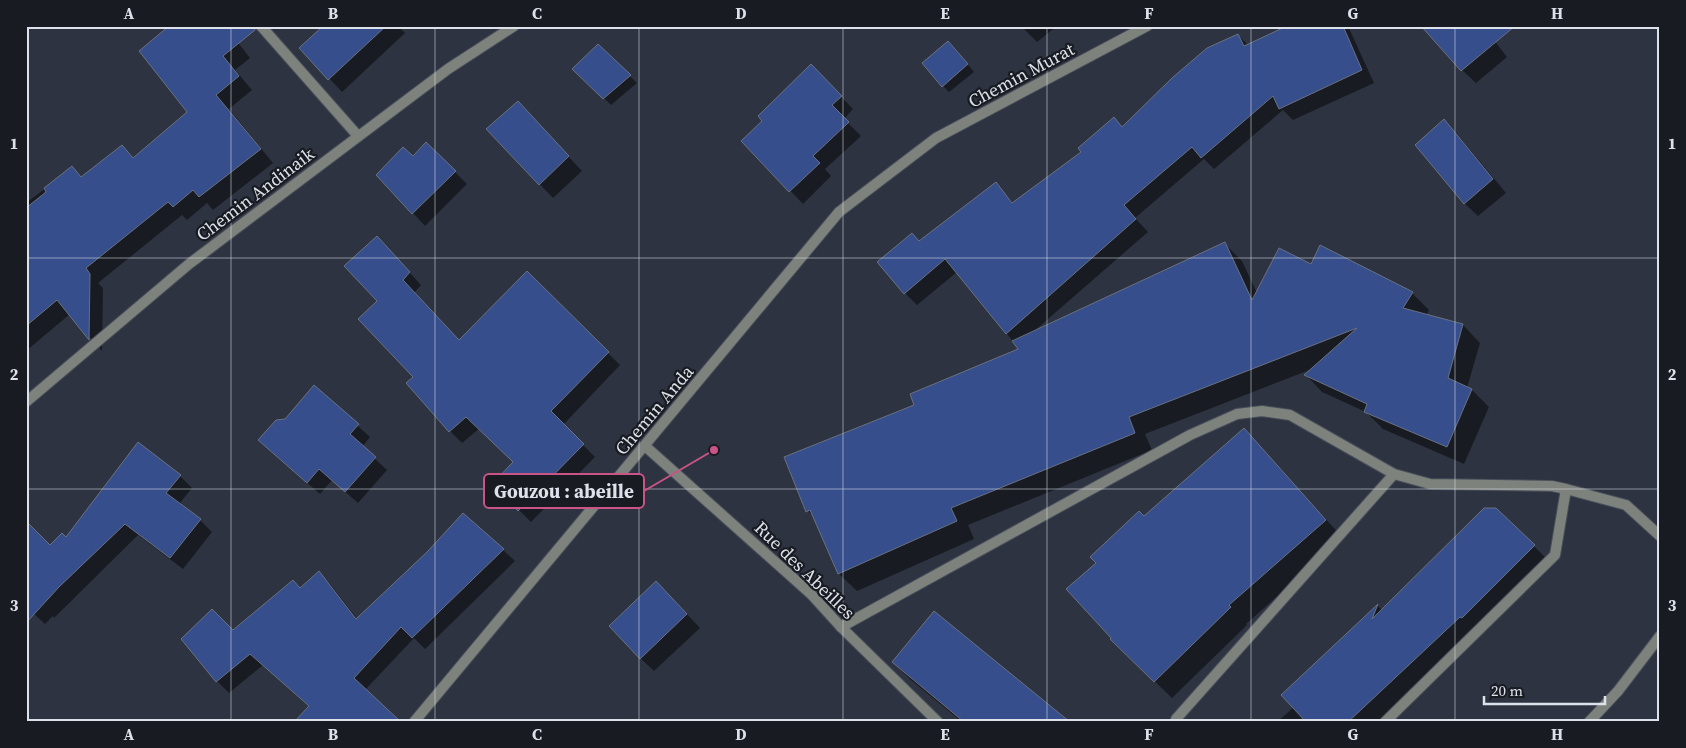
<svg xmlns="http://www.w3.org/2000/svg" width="1686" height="748" viewBox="0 0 1686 748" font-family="'Source Serif 4',serif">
<rect width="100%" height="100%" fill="#2d3340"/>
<!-- shadow -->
<path fill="#0007" d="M225 26 250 58 235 70 252 90 229 109 273 163 213 210 207 203 187 220 182 215 98 283 103 288 102 351 70 314 26 351V203L72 168 82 178 122 147 134 159 189 112Z
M325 26H398L405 33 342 92 301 48Z
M1021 26H1057L1037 42Z
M1289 26H1348L1374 83 1293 120 1283 110 1214 169 1204 159 1135 218 1148 232 1033 332 1224 243 1242 261 1257 293 1311 265 1412 293 1429 310 1426 316 1463 325 1480 343 1467 388 1472 390 1489 407 1464 464 1383 429 1366 412 1322 392 1306 375 1312 369 1145 434 1152 450 968 525 974 539 857 591 839 574 815 518 808 511 916 406 1020 350 957 272 917 305 905 293 919 242 995 184 1013 203 1122 128 1238 35 1248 45Z
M1483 26 1507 57 1476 83 1462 70Z
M598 46 637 83 611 105 574 69Z
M955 49 974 72 949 92 943 86Z
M811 66 853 109 844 119 861 136 825 169 831 176 803 204 743 141 763 121Z
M531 117 582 171 553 198 488 129Z
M1444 121 1457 134 1506 193 1478 216 1464 203Z
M426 143 467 184 425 226 378 175 413 158Z
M389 250 421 285 414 293 460 342 527 273 620 365 563 425 595 457 531 522 519 510 514 462 480 428 462 443 450 431 415 377 379 301Z
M314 386 370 437 362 447 387 470 358 503 332 480 320 494 272 452 286 420Z
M1244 429 1343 538 1246 624 1247 625 1172 698 1111 639 1098 563 1144 518Z
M180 476 192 488 179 504 200 520 212 532 183 569 138 535 54 618 53 616 45 624 32 612 50 547Z
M1496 509 1552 564 1481 635 1479 634 1385 722H1277L1294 707 1283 695 1378 606 1382 610Z
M503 550 515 561 425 649 414 638 365 690 310 707 263 665 229 693 217 681 183 639 233 631 300 589 319 573 331 585 358 620Z
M670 596 700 628 654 671 640 658Z
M893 662 1068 722H962L911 680Z"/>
<!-- building -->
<path fill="#364e8c" stroke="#6a7180" d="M169 26H254L255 30 223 56 239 76 216 95 261 149 199 197 193 190 173 207 168 202 86 268 90 274 89 340 57 300 26 326V208L46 192 44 188 72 166 81 177 122 145 133 158 187 112 139 51Z
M323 26H386L328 80 299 48Z
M1287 26H1343L1362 70 1279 109 1273 96 1201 158 1192 147 1124 205 1136 219 1006 334 945 259 904 294 877 262 912 233 919 241 996 182 1012 203 1081 152 1078 148 1114 117 1122 127 1172 78 1207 48 1238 34 1244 46Z
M1421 26H1515L1461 71Z
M948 41 968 64 942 87 922 63Z
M598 44 631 75 603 99 572 69Z
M811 64 842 96 832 105 849 122 813 156 820 163 789 192 741 141 762 121 758 116Z
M518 101 569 156 539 185 486 129Z
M1444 119 1493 179 1464 204 1415 145Z
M426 142 456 171 412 214 376 175 403 147 413 156Z
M377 236 410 272 403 280 459 340 527 271 609 352 551 411 584 444 518 511 493 483 513 462 466 417 449 432 406 383 413 377 358 319 377 301 344 266Z
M1225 242 1252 300 1279 248 1311 264 1320 245 1413 292 1403 308 1463 324 1448 378 1472 389 1447 447 1364 412 1367 404 1304 375 1357 328 1129 417 1135 433 951 508 957 521 838 574 810 510 806 512 784 457 914 405 910 394 1018 349 1012 341Z
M314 385 359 424 350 434 376 457 345 492 319 469 307 483 258 440 276 420 285 419Z
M1244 428 1326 520 1229 605 1231 607 1154 682 1110 639 1111 638 1066 589 1096 563 1090 557 1139 511 1144 516Z
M138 442 181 475 166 493 201 519 170 558 125 524 59 587 26 623V521L50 545 62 533 66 537Z
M1484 508H1496L1535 545 1462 618 1460 617 1348 722H1306L1281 695 1378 604 1372 619Z
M463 513 504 549 412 638 401 627 354 678 401 722H294L309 706 250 654 216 682 181 639 212 609 233 630 293 580 300 588 319 571 356 619 427 552Z
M656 581 687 614 640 659 609 626Z
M934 611 1070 722H964L892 662Z"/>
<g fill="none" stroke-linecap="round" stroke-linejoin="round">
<!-- lane casing -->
<g stroke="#494f5b" stroke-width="12">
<path id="lane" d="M841 627 1190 435 1237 414 1262 411 1290 415 1394 474 1430 484 1552 486 1566 489 1626 505 1660 536
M1176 719 1394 474
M1385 722 1555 555 1566 489"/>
</g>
<!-- street casing -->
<g stroke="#494f5b" stroke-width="12">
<path id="street" d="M261 26 358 136
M26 402 189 264 448 69 514 26
M645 446 811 594 841 627 938 722
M414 722 839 212 936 138 1147 26
M1589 722 1618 691 1660 636"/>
</g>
<!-- lane -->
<use href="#lane" stroke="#7e827c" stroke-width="10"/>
<!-- street -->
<use href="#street" stroke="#7e827c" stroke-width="10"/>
</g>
<!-- grid -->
<path fill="none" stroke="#dde1e9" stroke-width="1" stroke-opacity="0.55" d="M231 26V722M435 26V722M639 26V722M843 26V722M1047 26V722M1251 26V722M1455 26V722M26 258H1660M26 489H1660"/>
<g text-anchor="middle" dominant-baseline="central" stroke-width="4.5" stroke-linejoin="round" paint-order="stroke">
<!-- street labels -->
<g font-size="18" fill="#dde1e9" stroke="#181b21">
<text transform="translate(1021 75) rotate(-28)">Chemin Murat</text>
<text transform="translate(255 194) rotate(-37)">Chemin Andinaik</text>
<text transform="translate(654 410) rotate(-50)">Chemin Anda</text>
<text transform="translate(805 570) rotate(44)">Rue des Abeilles</text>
</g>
</g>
<!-- callouts -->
<path fill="none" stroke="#ca5486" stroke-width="2" d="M714 450L644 491"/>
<circle fill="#ca5486" stroke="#181b21" stroke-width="2" cx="714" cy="450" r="5"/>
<rect fill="#181b21" stroke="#ca5486" stroke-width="2" x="484" y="474" width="160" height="34" rx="5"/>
<g font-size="19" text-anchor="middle" font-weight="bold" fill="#dde1e9">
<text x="564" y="498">Gouzou : abeille</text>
</g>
<!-- border -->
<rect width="1686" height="748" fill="none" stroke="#181b21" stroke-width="55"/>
<!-- scale -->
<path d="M1484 696v8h121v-8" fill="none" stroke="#dde1e9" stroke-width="2.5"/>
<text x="1491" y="696" font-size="15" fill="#dde1e9" stroke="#181b21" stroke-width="4" paint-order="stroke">20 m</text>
<rect x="28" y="28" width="1630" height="692" fill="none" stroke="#dde1e9" stroke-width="2"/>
<g font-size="16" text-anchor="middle" font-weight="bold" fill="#dde1e9">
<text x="129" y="19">A</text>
<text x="333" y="19">B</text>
<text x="537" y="19">C</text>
<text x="741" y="19">D</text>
<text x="945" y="19">E</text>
<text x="1149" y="19">F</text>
<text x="1353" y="19">G</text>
<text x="1557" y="19">H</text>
<text x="14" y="149">1</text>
<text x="1672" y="149">1</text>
<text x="14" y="380">2</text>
<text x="1672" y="380">2</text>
<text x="14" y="611">3</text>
<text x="1672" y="611">3</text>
<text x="129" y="740">A</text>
<text x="333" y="740">B</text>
<text x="537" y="740">C</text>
<text x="741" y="740">D</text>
<text x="945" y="740">E</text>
<text x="1149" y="740">F</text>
<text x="1353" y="740">G</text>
<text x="1557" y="740">H</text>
</g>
</svg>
